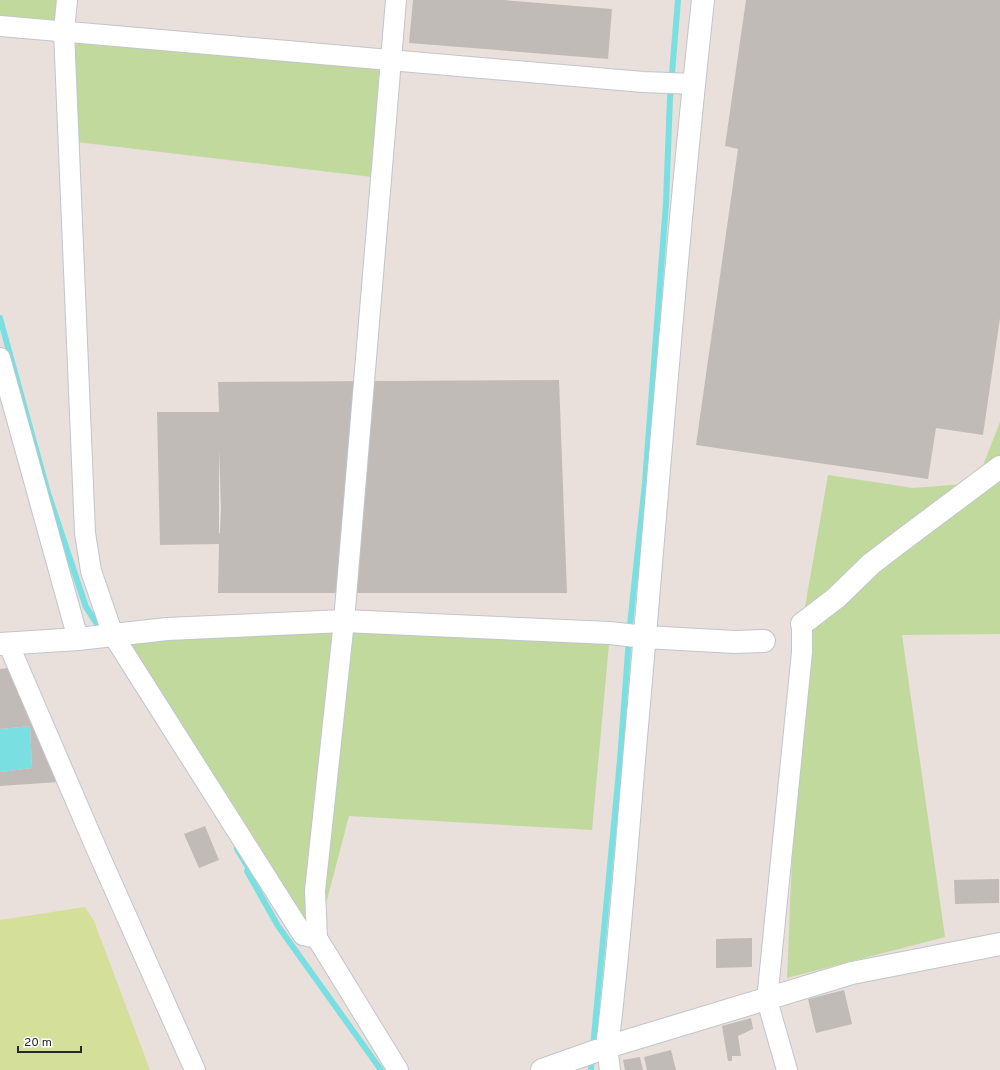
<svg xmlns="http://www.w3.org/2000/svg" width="1000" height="1070" viewBox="0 0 1000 1070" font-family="Overpass,sans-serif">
<rect width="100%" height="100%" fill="#e9dfdb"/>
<!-- green -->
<path fill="#c1d99d" d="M0 0H67L64 31 391 59 381 178 68 141 64 31 0 26Z
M1000 422V634L902 635 945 937 787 978 802 624 828 475 913 488 976 483Z
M344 621 610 633 592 830 349 816 317 938 113 635Z"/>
<!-- pitch -->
<path fill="#d4e09a" d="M85 907 94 921 150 1070H0V920Z"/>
<!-- water -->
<path fill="#79dfe0" d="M30 726 32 768 0 772V729Z"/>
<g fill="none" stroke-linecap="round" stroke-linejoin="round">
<!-- stream -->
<path stroke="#79dfe0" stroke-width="6" d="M0 318 48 493 86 607 103 633
M237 849 249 869 247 871 278 926 381 1070
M593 1047 620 760 630 625 645 483 666 203 670 98 678 0
M591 1070 592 1056"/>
</g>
<!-- building -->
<path fill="#c1bbb7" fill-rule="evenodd" d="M413 0H503L612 9 608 59 409 43Z
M746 0H1000V318L983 435 936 428 928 479 696 445 738 149 725 146Z
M559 380 567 593H218L219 544 160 545 157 412H219L218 382ZM219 449 221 508 220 533H219Z
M8 668 59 782 0 786V772L32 768 30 726 0 729V669Z
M205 826 219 860 199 868 184 834Z
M999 879V903L955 904 954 880Z
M752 938V967L716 968V939Z
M844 990 852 1024 816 1033 808 999Z
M751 1018 753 1029 738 1036 741 1056H732V1061H728L722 1026Z
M671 1050 676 1070H647L644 1057Z
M640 1057 643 1070H625L623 1060Z"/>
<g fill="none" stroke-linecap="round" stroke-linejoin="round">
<!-- minor casing -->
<g stroke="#bfc6cd" stroke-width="22">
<path id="minor" d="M67 0 64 31 85 533 91 571 113 635 303 935 317 938
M396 0 344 621 315 891 317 938 398 1070
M0 26 643 82 694 84
M0 358 78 639
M8 643 97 850 195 1070
M607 1047 610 1070
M787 1070 767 1000 802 652V624"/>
</g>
<!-- tertiary casing -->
<g stroke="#bfc6cd" stroke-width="24">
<path id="tertiary" d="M802 624 836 598 871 564 901 541 1000 467
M0 644 78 639 167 629 344 621 610 633 645 637 735 642 764 641
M607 1047C620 944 627 840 636 737 658 491 676 245 703 0
M542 1070 607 1047 852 973 1000 944"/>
</g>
<!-- minor -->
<use href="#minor" stroke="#fff" stroke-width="20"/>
<!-- tertiary -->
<use href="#tertiary" stroke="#fff" stroke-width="22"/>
</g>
<!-- scale -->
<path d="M18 1046v6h63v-6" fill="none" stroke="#282828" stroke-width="2"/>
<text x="24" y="1046" font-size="12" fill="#282828" stroke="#ffffff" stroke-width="3" paint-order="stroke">20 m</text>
</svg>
